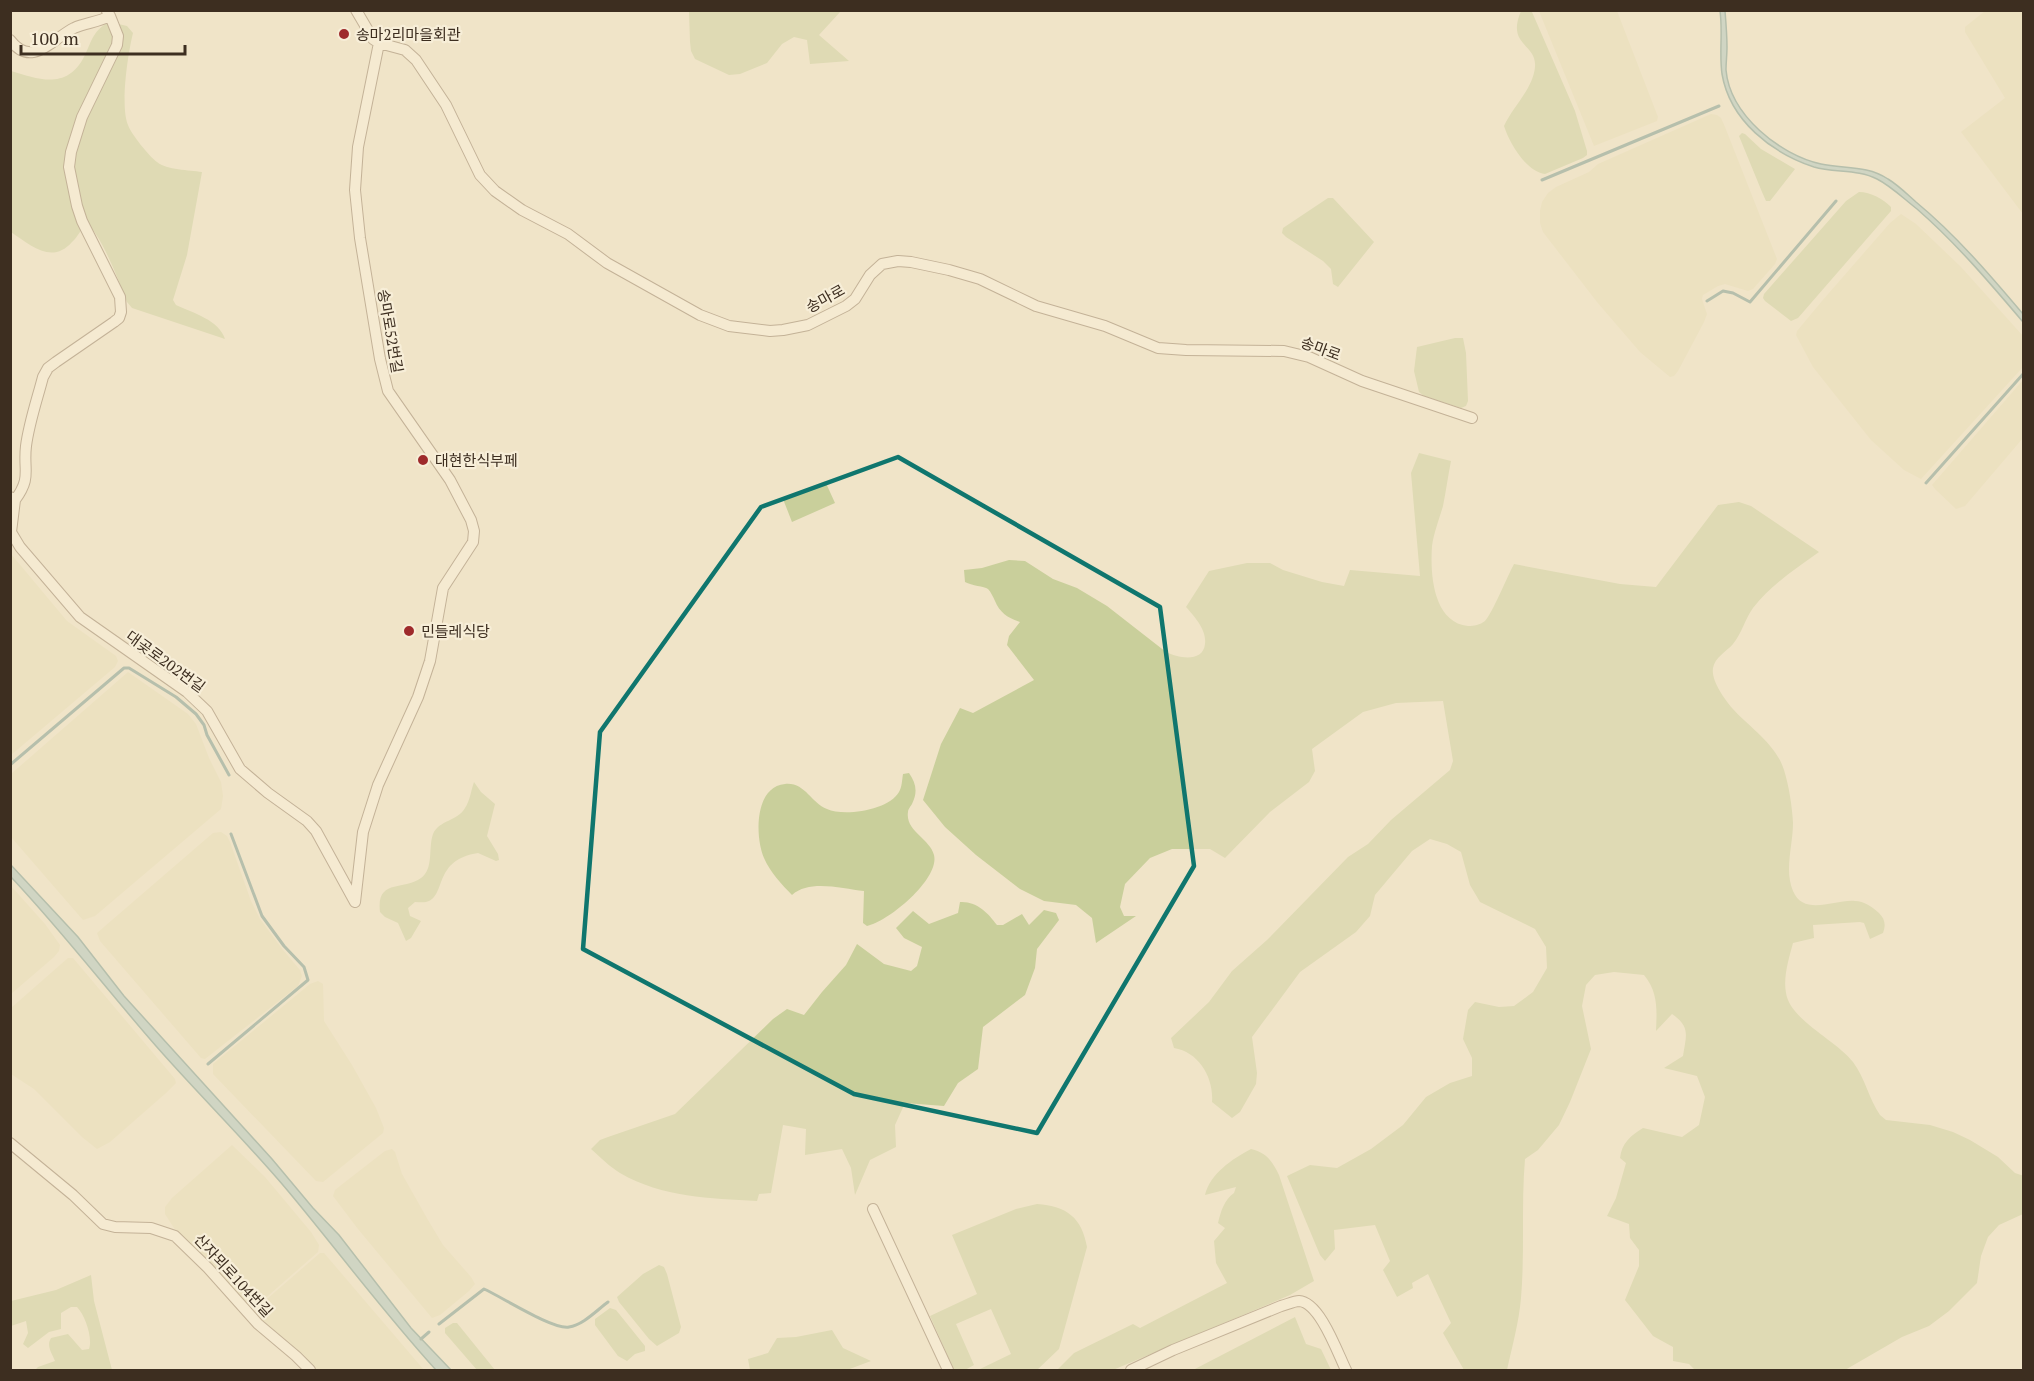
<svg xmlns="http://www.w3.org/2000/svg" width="2034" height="1381" viewBox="0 0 2034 1381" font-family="'PT Serif','Noto Sans KR',serif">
<rect width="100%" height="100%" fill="#f0e4c8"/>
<!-- farmland -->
<path fill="#e6deb5" d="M1539 11H1617L1658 117 1657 121 1594 146Z
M1985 11H2023V214L1961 132 2005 98 1965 32V27Z
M1711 114 1717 115 1721 118 1725 127 1777 259 1775 264 1753 289 1748 291 1725 284 1718 286 1703 295 1702 299 1707 314 1704 322 1678 371 1674 376 1670 377 1640 352 1597 302 1543 232 1540 223V211L1542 202 1548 193 1556 187 1589 172 1598 164Z
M1901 214 1916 224 1961 267 2023 336V367L1921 479 1904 470 1871 440 1813 367 1796 335 1797 331 1822 301 1890 223Z
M2023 380V438L1965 506 1956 509 1935 489 1932 485Z
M11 554 67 621 116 656 118 661 115 667 11 755Z
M128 672 188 714 196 724 209 758 221 782 223 796 221 809 95 916 83 920 11 837V774Z
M221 832 227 836 230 842 251 901 260 919 283 950 300 970 302 976 298 986 205 1059 201 1058 100 941 97 933 213 833Z
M11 886 45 924 60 945 59 951 54 957 11 994Z
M68 958H73L175 1079 176 1083 166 1093 110 1142 97 1149 82 1137 34 1089 11 1074V1008Z
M318 981 323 984 324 1021 352 1065 376 1108 384 1128 383 1133 323 1182 316 1181 213 1074V1064L310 984Z
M232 1145 265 1177 311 1232 319 1245 318 1252 278 1287 260 1303 249 1306 244 1304 200 1253 174 1228 165 1214V1207L172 1198Z
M392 1149 395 1152 402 1174 428 1220 443 1245 471 1277 475 1284 469 1291 440 1315 432 1318 358 1229 333 1196 335 1190 340 1186 385 1151Z
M320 1253H324L424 1370H316L304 1355 262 1320 258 1314 257 1309 260 1305Z"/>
<!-- green -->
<path fill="#c9cf9b" d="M689 11H841L819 35 849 61 810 64 807 40 794 37 782 44 767 63 740 74 729 75 695 59 691 51 690 42Z
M1521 11 1532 12 1575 111 1587 151V155L1583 158 1545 174C1526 172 1509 142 1504 126 1513 106 1533 89 1535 67 1537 43 1506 46 1521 11Z
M110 22 127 26 133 33C128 53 120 106 128 125 131 134 149 156 157 162 167 170 189 170 202 172L187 255 173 300 176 305C193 313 219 320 225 339L132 308 127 302C120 284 101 233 86 223 81 229 78 237 72 242 52 265 30 245 11 232V71C40 80 68 90 85 55 92 40 94 29 110 22Z
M1742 133 1745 134 1761 149 1795 169 1770 201H1766L1762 192 1739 136Z
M1859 192C1871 192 1883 199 1891 207V211L1798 318 1791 321 1765 301 1763 298 1764 294 1846 201Z
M1328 198H1333L1374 242 1338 287 1333 284 1331 269 1323 261 1286 237 1282 233 1283 228Z
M1455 338H1463L1466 353 1468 401 1466 406 1461 408 1424 396 1419 392 1414 371 1417 347Z
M1419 453 1451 461C1448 476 1446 491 1443 506 1439 520 1434 532 1432 546 1430 574 1433 622 1468 626 1474 626 1480 625 1485 621 1492 614 1508 575 1514 564L1620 584 1656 587 1718 505 1739 502 1751 506 1819 552C1795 569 1771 585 1753 608 1745 619 1742 633 1733 644 1726 652 1715 657 1713 668 1711 681 1724 698 1732 708 1749 727 1776 744 1784 770 1789 786 1792 806 1793 823 1793 845 1784 870 1793 891 1804 917 1835 899 1855 901 1864 901 1872 907 1879 913 1885 919 1886 925 1883 933L1870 939 1864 923 1860 922 1813 925 1814 938 1793 943C1789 958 1783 977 1786 993 1790 1020 1836 1040 1853 1062 1865 1078 1869 1099 1880 1115L1886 1120 1930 1125 1953 1132 1970 1140 1998 1157 2015 1173 2024 1176 2023 1214 1999 1225 1988 1237 1981 1256 1977 1283 1949 1311 1929 1326 1902 1337 1845 1370H1695L1689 1364 1673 1361V1347L1653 1336 1625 1300 1639 1266V1250L1630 1238 1629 1224 1607 1216 1616 1198 1626 1163 1620 1158C1622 1143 1630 1136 1643 1128L1682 1137 1699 1125 1705 1097 1697 1076 1664 1068 1683 1056C1686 1036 1691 1027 1672 1014L1656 1031C1657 1009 1658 992 1644 975L1614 972 1595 975 1586 985 1582 1006 1591 1049 1570 1102 1559 1125 1538 1150 1525 1159C1521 1205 1525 1251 1521 1298 1519 1322 1512 1347 1507 1370H1464L1443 1333 1451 1323 1428 1274 1412 1283 1413 1288 1397 1297 1383 1270 1390 1261 1375 1225 1334 1230 1335 1249 1325 1261 1320 1255 1287 1176 1310 1165 1337 1168 1371 1149 1403 1125 1426 1097 1450 1083 1472 1076V1058L1463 1039 1468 1010 1475 1002 1499 1007 1514 1006 1533 992 1547 968 1546 947 1535 929 1480 902 1470 885 1461 852 1447 844 1430 839 1412 851 1375 895 1370 916 1356 932 1300 972 1252 1037 1257 1073 1256 1084 1240 1112 1232 1118 1212 1102C1214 1078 1199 1052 1174 1048L1171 1038 1209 1002 1232 971 1267 940 1348 857 1368 844 1391 820 1450 770 1453 761 1443 701 1396 703 1363 712 1312 749 1315 771 1309 782 1270 812 1225 858 1210 849H1172L1150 858 1125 884 1120 907 1124 916H1136L1096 943 1092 918 1076 905 1044 901 1020 889 976 855 945 827 923 800 941 744 960 708 973 713 1034 680 1007 645 1009 636 1020 622C1008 618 1000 613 995 601 993 597 991 592 988 589 984 586 972 586 965 582L964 570 982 568 1009 560 1025 561 1053 579 1077 588 1107 606 1166 652C1178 658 1203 663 1205 644 1207 630 1194 616 1186 607L1209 571 1247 563H1270L1283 570 1322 582 1344 586 1350 570 1420 576 1411 473Z
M825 481 835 503 792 522 783 499Z
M909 773C916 783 918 792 912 804 911 806 908 809 908 812 905 831 930 839 934 855 940 879 888 922 867 926L863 923 864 891C842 889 810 879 792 895 782 885 770 872 764 858 755 837 754 787 785 784 805 782 811 803 827 809 844 817 889 810 899 792 902 787 902 780 903 774Z
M474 782 481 792 495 804 487 836 498 854 499 860 496 861 478 853C434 860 446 893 429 901 425 903 420 902 415 902L408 908 410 916 421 921 411 938 406 941 398 923 385 917 380 912C376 878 404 891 421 878 434 869 428 848 433 834 439 820 458 821 465 808 470 801 471 790 474 782Z
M960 902C977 901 988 913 997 925H1003L1022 914 1029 925 1044 910 1056 913 1059 920 1037 949 1035 968 1025 995 983 1027 978 1069 958 1083 944 1106 905 1103 895 1125 896 1147 870 1160 855 1195 851 1168 842 1149 805 1155 806 1129 783 1125 771 1193 759 1194 757 1201C710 1198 663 1198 620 1173 610 1167 600 1157 591 1149L600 1140 608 1137 675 1114 773 1019 787 1009 804 1015 822 992 846 965 857 944 884 964 911 971 917 966 922 947 904 938 896 928 913 911 929 924 958 913Z
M1251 1149C1267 1153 1272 1161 1279 1175L1314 1281 1290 1295 1113 1370H1057L1074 1353 1133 1324 1140 1328 1227 1283 1216 1263 1214 1241 1225 1228 1218 1223C1221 1211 1224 1200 1234 1193L1236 1187 1205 1195C1210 1174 1232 1159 1251 1149Z
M1037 1204C1067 1206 1082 1218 1087 1247L1059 1349 1037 1370H978L1011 1354 991 1309 956 1324 974 1365 965 1370H954L930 1316 977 1294 952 1235 1016 1209Z
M659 1265 664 1267 667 1274 681 1327 679 1333 657 1346 649 1339 619 1302 617 1297 643 1274Z
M91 1275 94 1301 112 1370H35L38 1367 55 1361C52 1353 46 1346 51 1338L68 1334 82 1350 89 1349C93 1338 85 1315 77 1307H71L61 1313V1329L49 1332 28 1348 23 1344 28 1333 26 1321 11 1326V1301L56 1290Z
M610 1308 616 1310 645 1346V1351L635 1354 627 1361 618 1356 595 1325V1319Z
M1295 1317 1306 1344 1321 1349 1331 1370H1193Z
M453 1323H457L495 1370H477L445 1333V1328Z
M832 1330 843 1348 871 1361 847 1370H750L748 1359 768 1353 777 1338 796 1337Z"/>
<!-- water -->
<path fill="#a9c4bc" stroke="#6f938a" stroke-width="1.5" d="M1720 11H1725C1726 23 1727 35 1727 47 1727 55 1726 62 1726 70 1730 115 1780 155 1821 164 1844 169 1867 165 1888 179 1898 185 1907 194 1916 202 1956 235 1990 275 2023 314V322C1990 283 1956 243 1917 209 1904 199 1891 186 1877 179 1858 169 1834 173 1814 167 1772 153 1730 121 1722 74 1719 53 1723 32 1720 11Z
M10 864 78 937 124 996 272 1159 313 1208 339 1235 411 1328 451 1370H436C384 1313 338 1251 288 1191 246 1141 199 1095 156 1046 107 990 62 931 11 877Z"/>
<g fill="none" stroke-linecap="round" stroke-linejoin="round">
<!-- stream -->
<path stroke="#6f938a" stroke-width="3" d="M1542 180 1719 106
M1707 301 1723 291 1733 293 1750 302 1836 201
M1926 483 2024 373
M10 765 124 668H129L176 697 196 714 204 725 207 735 229 775
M208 1064 308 980 304 967 284 946 262 916 231 834
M439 1324 484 1289C502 1297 553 1330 569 1327 583 1325 597 1310 608 1302
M421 1339 429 1332"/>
<!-- minor casing -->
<g stroke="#8d765c" stroke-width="12">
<path id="minor" d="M356 10 373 39 379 43 405 50 416 60 446 105 480 175 495 191 522 210 568 234 607 263 700 315 729 326 770 331 783 330 808 325 846 306 855 299 870 275 882 264 898 261 911 262 949 270 980 279 1036 306 1105 326 1158 348 1186 350 1284 351 1309 357 1362 381 1472 418
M10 40C32 69 52 39 74 28 86 23 98 22 110 16L107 11
M10 497 15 500 11 532 20 547 80 617 187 692 207 711 240 769 268 793 307 821 316 831 355 902
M15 500C32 477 23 471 26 446 29 423 37 400 43 377L48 368 56 362 114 322 119 318 121 312 120 297 82 221 77 206 69 167 71 152 82 117 117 45 118 36 110 16
M355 902 363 832 378 785 418 697 430 661 443 588 473 542 474 531 471 520 450 480 388 391 380 359 360 238 355 190 358 147 379 43
M10 1143 73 1195 103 1224 115 1227 151 1228 175 1236 208 1268 258 1324 296 1356 310 1370
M873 1209 948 1370
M1131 1370 1173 1350 1281 1306C1286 1305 1294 1301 1299 1301 1320 1302 1338 1354 1346 1370"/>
</g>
<!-- minor -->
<use href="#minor" stroke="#faf1dc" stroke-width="10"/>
</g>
<!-- marked area -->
<path d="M0 0H2034V1381H0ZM898 457 1160 607 1194 866 1037 1133 854 1094 583 949 600 732 761 507Z" fill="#f0e4c8" fill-opacity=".55" fill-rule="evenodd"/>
<path fill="none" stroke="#0f766e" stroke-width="4.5" stroke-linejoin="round" d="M898 457 1160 607 1194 866 1037 1133 854 1094 583 949 600 732 761 507Z"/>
<!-- markers -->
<g fill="#9e2a2b" stroke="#f7eed8" stroke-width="2">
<circle cx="344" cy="34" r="6"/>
<circle cx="423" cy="460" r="6"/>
<circle cx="409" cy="631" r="6"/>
</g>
<g text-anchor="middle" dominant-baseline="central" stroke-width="4.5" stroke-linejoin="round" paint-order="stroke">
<!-- poi labels -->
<g font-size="15" fill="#3d2e20" stroke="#f7eed8" text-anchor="start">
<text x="356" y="34">송마2리마을회관</text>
<text x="435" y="460">대현한식부페</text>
<text x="421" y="631">민들레식당</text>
</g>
<!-- street labels -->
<g font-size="15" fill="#3d2e20" stroke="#f7eed8">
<text transform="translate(825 298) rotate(-29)">송마로</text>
<text transform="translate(391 331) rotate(80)">송마로52번길</text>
<text transform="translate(1321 348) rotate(20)">송마로</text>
<text transform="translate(166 661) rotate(36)">대곶로202번길</text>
<text transform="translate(234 1275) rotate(47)">산자뫼로104번길</text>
</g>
</g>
<!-- border -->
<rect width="2034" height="1381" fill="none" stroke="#3d2e20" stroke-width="24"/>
<!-- scale -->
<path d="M21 45v9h164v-9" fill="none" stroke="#3d2e20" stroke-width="3"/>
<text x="30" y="45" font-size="18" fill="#3d2e20" stroke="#f7eed8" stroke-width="4.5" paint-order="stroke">100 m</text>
</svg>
